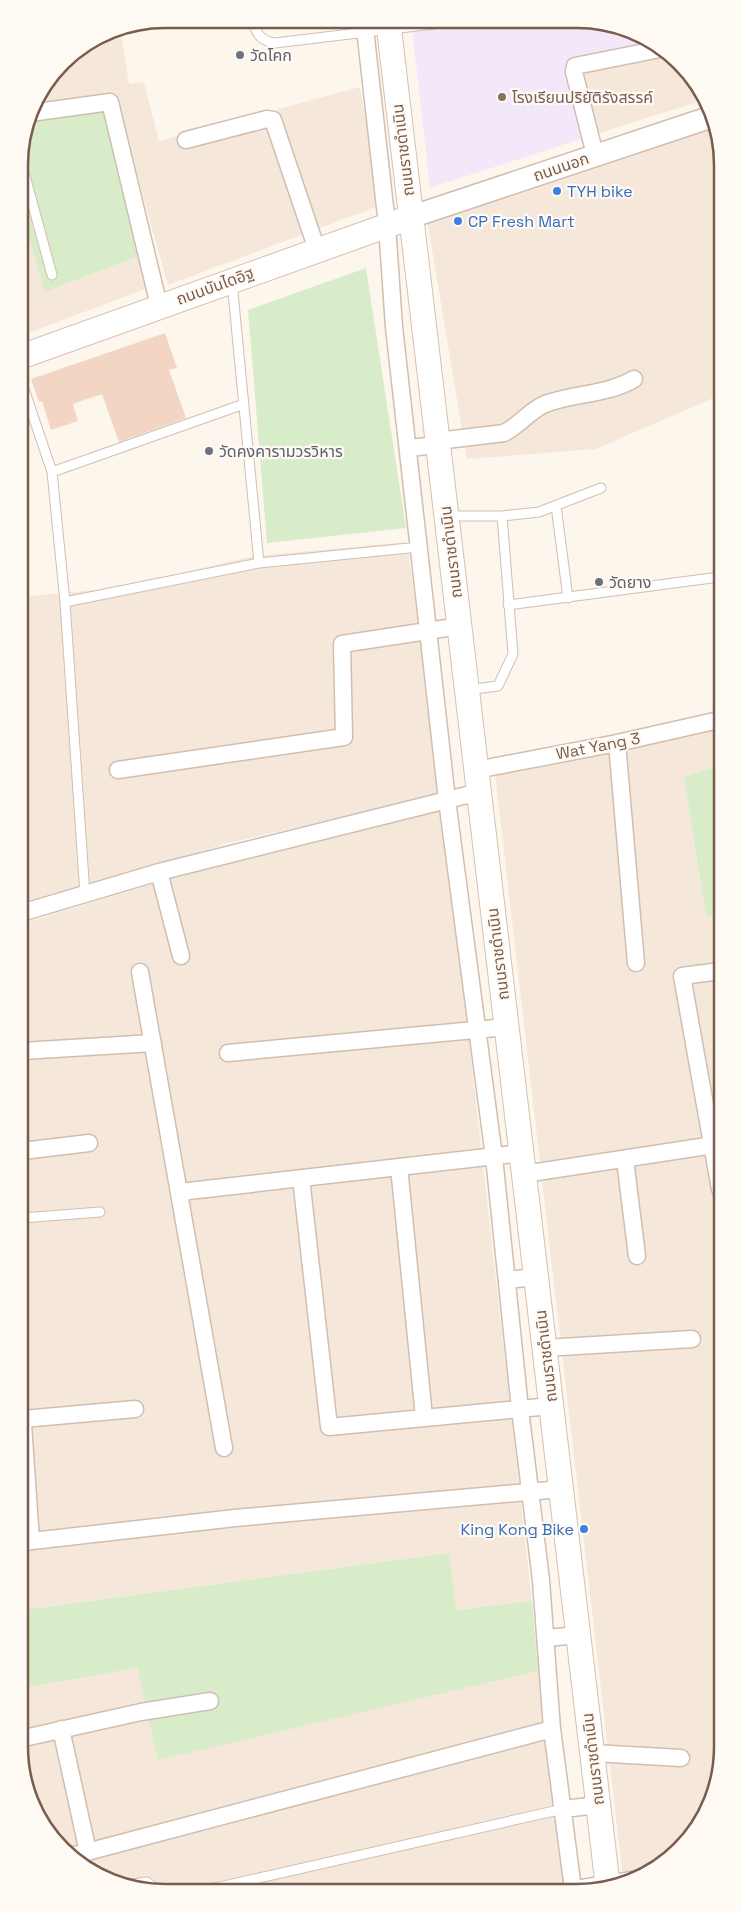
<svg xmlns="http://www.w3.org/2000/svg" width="741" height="1912" viewBox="0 0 741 1912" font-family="'Space Grotesk','Noto Sans Thai',sans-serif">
<rect width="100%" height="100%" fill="#fdf6ec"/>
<!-- residential -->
<path fill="#f5e8da" d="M120 28 129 84 144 82 159 141 360 87 375 173 384 204 168 285 114 93 33 104 68 55 109 30Z
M657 47 673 55 701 101 593 135 576 59Z
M715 123 717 127 718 396 596 449 467 459 427 219Z
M19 204 45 292 139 256 148 288 20 336Z
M407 542 440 794 228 843 21 908 20 597 117 588 254 556Z
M719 726V766L684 777 706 917 720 913 722 1757 711 1803 692 1836 657 1869 644 1875 623 1879 495 774Z
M443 808 532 1601 455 1610 448 1553 23 1610 21 924 238 858Z
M137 1668 159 1759 538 1671 568 1889 137 1890 68 1857 24 1785 23 1688Z"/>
<!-- education -->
<path fill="#f3e8fa" d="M411 20 604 22 657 47 577 59 593 135 430 188Z"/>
<!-- green -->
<path fill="#d8ecc9" d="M105 110 139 256 45 292 19 204V155L28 122Z
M366 268 406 528 267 543 248 310Z
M719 766 720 913 706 917 684 777Z
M449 1553 456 1610 532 1601 538 1671 158 1760 137 1668 23 1688V1610Z"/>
<!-- building -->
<path fill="#f3d5c3" d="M165 333 177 368 169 370 186 418 119 442 102 394 73 404 78 421 51 430 42 401 39 402 31 379Z"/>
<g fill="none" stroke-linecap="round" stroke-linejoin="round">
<!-- service casing -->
<g stroke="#d1beb0" stroke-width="11">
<path id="service" d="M252 19C256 33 260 41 275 43L458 21
M19 154 52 275
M232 282 259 563
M20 377 52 472 244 404
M52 472 65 602
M556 506 568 598
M447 516H502L539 512 601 488
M508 605 719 577
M467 690 498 686 513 654 502 516
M85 895 65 602 259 563 419 547
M22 1218 100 1212
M126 1885 147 1882 157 1890
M206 1890 563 1809"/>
</g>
<!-- minor casing -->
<g stroke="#d1beb0" stroke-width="19">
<path id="minor" d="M364 20 387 225 394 327 447 800 494 1157 520 1409 541 1580 552 1729 573 1889
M30 113 110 102 159 306
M186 140 267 119 273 120 317 250
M595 155 574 72 575 66 660 49
M438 441 504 433C520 425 529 411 545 404 574 393 607 395 634 379
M408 448 438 445
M617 743 636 963
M118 770 344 737 342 644 460 626
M476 770 617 743 719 720
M159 872 181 956
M21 913 159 872 479 792
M720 971 682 976 720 1189
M140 972 224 1448
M22 1051 153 1043
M228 1053 507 1027
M22 1151 89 1143
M625 1160 637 1256
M399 1167 424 1417
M524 1174 720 1144
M301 1178 329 1427 551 1406
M180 1192 522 1153
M507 1280 536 1277
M545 1348 692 1339
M23 1419 135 1409
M23 1424 31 1541
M23 1542 235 1518 561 1489
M546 1638 579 1635
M61 1729 88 1852
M24 1738 141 1712 210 1701
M593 1753 681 1758
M563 1809 599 1805
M68 1857 552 1729
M582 1888 632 1880"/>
</g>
<!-- tertiary casing -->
<g stroke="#d1beb0" stroke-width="24">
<path id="tertiary" d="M411 217 711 117"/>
</g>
<!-- secondary casing -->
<g stroke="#d6c0b0" stroke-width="26">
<path id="secondary" d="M388 20 608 1888
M20 357 411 217"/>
</g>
<!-- service -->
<use href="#service" stroke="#fff" stroke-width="9"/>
<!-- minor -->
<use href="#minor" stroke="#fff" stroke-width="16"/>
<!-- tertiary -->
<use href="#tertiary" stroke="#fff" stroke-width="21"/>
<!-- secondary -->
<use href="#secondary" stroke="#fff" stroke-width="24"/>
</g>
<!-- markers -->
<g fill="#6b7280" stroke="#fffaf3" stroke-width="2">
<circle cx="240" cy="55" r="5"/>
<circle cx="209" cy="451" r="5"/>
<circle cx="599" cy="582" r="5"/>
</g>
<circle fill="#8d6e63" stroke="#fffaf3" stroke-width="2" cx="502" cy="97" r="5"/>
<g fill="#3f7fe0" stroke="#fffaf3" stroke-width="2">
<circle cx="557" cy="191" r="5"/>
<circle cx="458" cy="221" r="5"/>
<circle cx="584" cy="1529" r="5"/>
</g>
<g text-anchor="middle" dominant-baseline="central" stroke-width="4.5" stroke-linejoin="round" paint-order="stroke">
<!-- worship labels -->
<g font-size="16" fill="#5b616d" stroke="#fffaf3" text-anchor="start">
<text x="250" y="55">วัดโคก</text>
<text x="219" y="451">วัดคงคารามวรวิหาร</text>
<text x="609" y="582">วัดยาง</text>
</g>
<!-- education labels -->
<g font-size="16" fill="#785e54" stroke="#fffaf3" text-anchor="start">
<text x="512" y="97">โรงเรียนปริยัติรังสรรค์</text>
</g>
<!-- street labels -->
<g font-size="16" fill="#7a5c4d" stroke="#fffaf3">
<text transform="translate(403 150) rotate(-97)">ถนนราชดำเนิน</text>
<text transform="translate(561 167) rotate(-19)">ถนนนอก</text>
<text transform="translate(215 286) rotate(-20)">ถนนบันไดอิฐ</text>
<text transform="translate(451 552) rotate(-97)">ถนนราชดำเนิน</text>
<text transform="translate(598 746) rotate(-11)">Wat Yang 3</text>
<text transform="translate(498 954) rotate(-97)">ถนนราชดำเนิน</text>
<text transform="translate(546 1356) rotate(-97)">ถนนราชดำเนิน</text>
<text transform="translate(593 1759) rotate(-97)">ถนนราชดำเนิน</text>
</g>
<!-- shop labels -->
<g font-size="16" fill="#366cbe" stroke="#fffaf3" text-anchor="start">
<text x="567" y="191">TYH bike</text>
<text x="468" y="221">CP Fresh Mart</text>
<text x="574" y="1529" text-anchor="end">King Kong Bike</text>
</g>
</g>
<!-- crop -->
<path d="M0 0H741V1912H0ZM165 28H577A137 137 0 0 1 714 165V1747A137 137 0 0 1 577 1884H165A137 137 0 0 1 28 1747V165A137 137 0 0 1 165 28Z" fill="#fffaf3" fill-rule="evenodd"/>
<path fill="none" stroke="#7a5c4d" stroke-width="2.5" d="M165 28H577A137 137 0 0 1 714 165V1747A137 137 0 0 1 577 1884H165A137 137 0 0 1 28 1747V165A137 137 0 0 1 165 28Z"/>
</svg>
